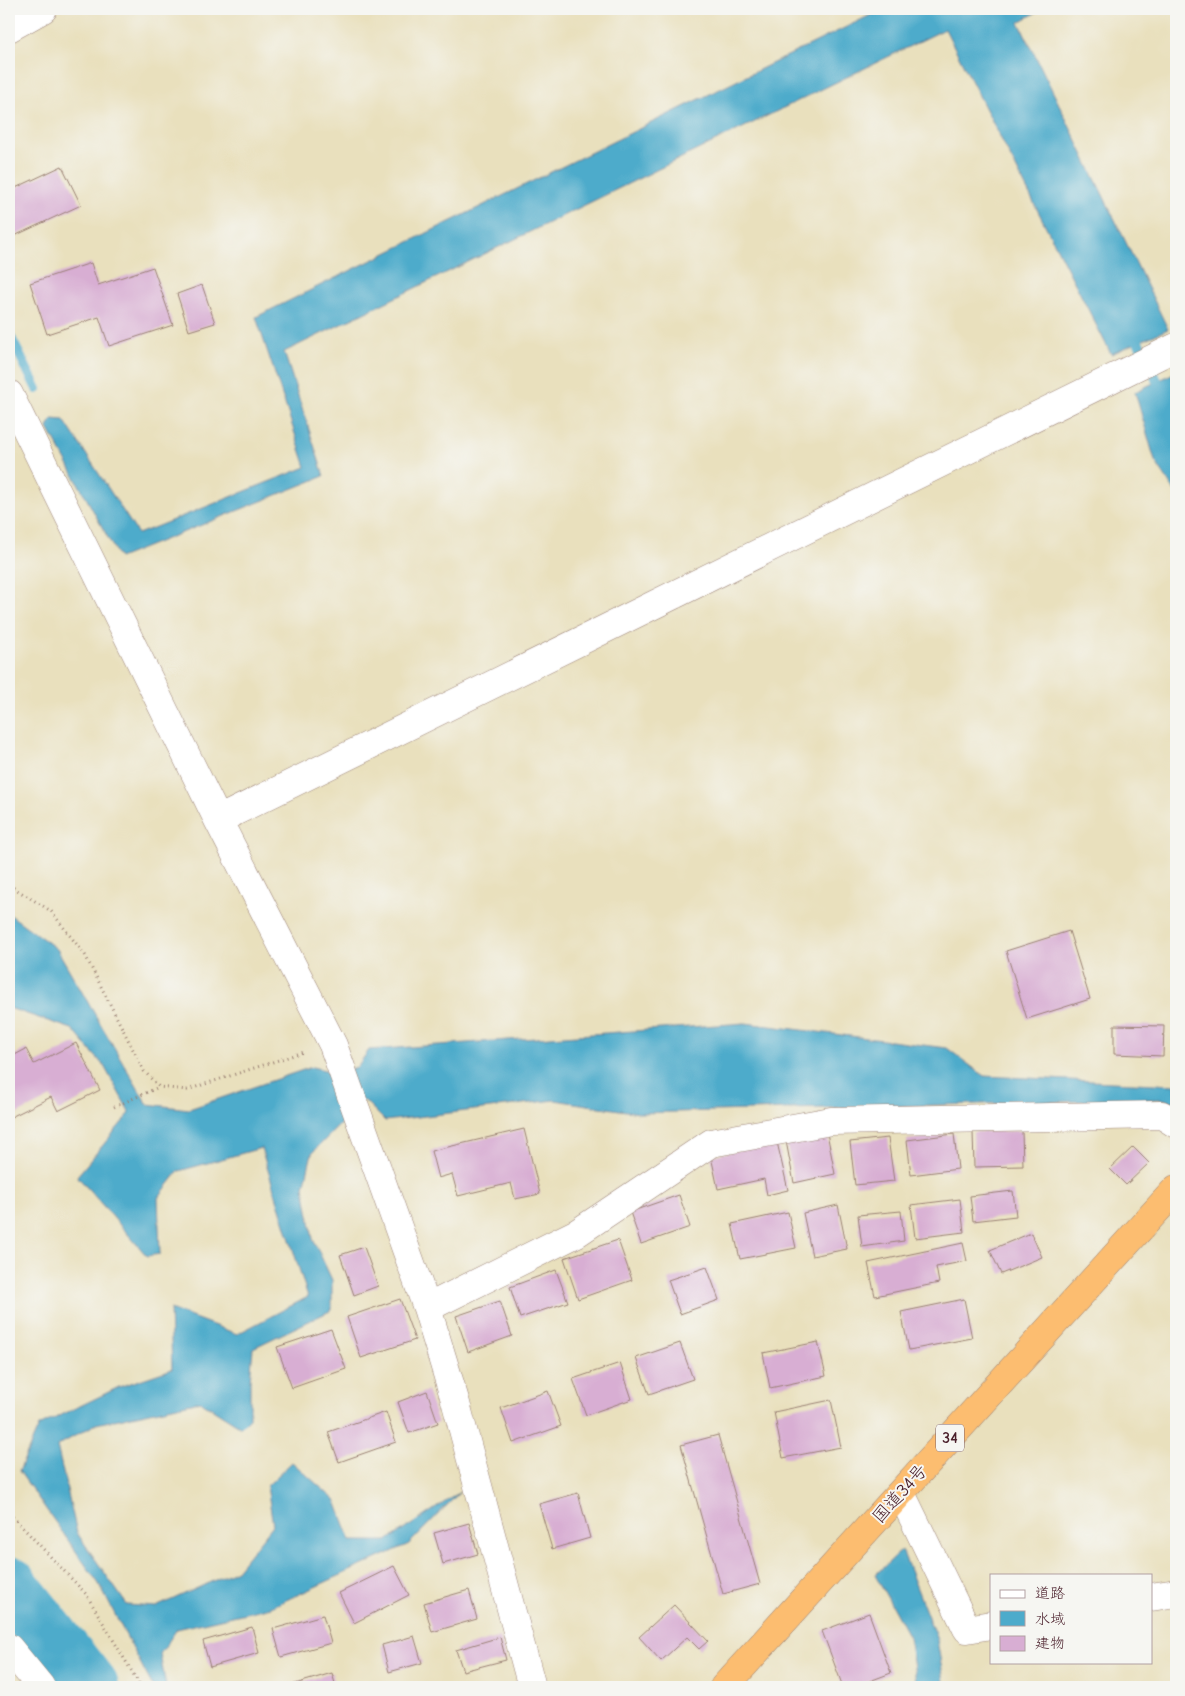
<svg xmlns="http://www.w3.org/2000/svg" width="1185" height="1696" viewBox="0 0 1185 1696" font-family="'Comic Neue','Klee One',sans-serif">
<rect width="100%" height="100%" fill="#f6f6f2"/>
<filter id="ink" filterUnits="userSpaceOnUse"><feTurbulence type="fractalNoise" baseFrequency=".02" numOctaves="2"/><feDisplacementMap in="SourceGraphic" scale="10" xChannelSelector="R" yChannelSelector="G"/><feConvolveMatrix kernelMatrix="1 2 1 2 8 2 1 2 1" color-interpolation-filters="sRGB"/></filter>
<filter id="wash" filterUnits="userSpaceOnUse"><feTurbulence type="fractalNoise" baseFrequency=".0096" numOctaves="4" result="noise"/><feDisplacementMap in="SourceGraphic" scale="20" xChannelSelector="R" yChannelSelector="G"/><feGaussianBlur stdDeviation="1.12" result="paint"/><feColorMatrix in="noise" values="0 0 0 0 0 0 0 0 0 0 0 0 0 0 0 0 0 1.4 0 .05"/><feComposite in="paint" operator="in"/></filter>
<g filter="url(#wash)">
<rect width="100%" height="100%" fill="#e9e0bd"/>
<!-- water -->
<path fill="#4dabcb" stroke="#4c657b" d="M883 9H1043L1019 22 1168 329 1111 354 945 29 284 352 324 476 119 558 48 428 52 419 64 420 138 534 306 467 256 317Z
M1176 372V493L1155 461 1135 392Z
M9 914 57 949 147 1104 189 1109 312 1067 338 1073 357 1067 369 1050 745 1023 947 1048 984 1076 1176 1085V1103L1163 1099 639 1113 555 1100 385 1121 364 1100 312 1153 304 1187 313 1239 332 1280V1310L253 1348 250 1381V1418L241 1427 200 1401 96 1424 57 1446 77 1533 127 1605 156 1607 237 1570 273 1525 267 1486 292 1462 336 1501 351 1541H387L460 1492 409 1544 271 1607 177 1629 160 1654 166 1687H153L99 1584 19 1471 39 1426 119 1387 172 1369 170 1309 237 1334 308 1297 261 1148 179 1171 158 1198 160 1254 147 1256 77 1176 130 1113 104 1066 72 1029 9 1008Z
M902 1550 937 1640 945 1687H917L909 1637 875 1575Z"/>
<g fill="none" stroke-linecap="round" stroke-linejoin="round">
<!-- stream -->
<path stroke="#4dabcb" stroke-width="10" d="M1133 331 1163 393
M9 334 37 389"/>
<!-- river -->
<path stroke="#4dabcb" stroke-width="58" d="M9 1585 90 1687"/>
</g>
<g id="blocks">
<!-- building -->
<path fill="#d8aed3" d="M62 166 81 205 10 238 9 191Z
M91 263 98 285 153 267 173 325 109 346 99 317 47 334 30 283Z
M202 285 215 323 189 331 177 294Z
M1069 931 1090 999 1027 1019 1006 951Z
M1114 1025 1164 1026 1163 1056 1114 1054Z
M76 1043 100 1090 58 1111 51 1097 9 1118V1058L26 1049 34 1064Z
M524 1129 540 1194 515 1199 511 1183 458 1196 452 1174 438 1178 431 1151Z
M1022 1131 1023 1166 974 1167 973 1132Z
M827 1133 835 1174 794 1183 786 1141Z
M954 1134 958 1169 911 1175 907 1140Z
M888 1138 894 1181 855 1185 850 1142Z
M777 1142 788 1190 767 1195 764 1179 718 1189 711 1156Z
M1133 1147 1149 1163 1126 1185 1110 1169Z
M1013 1191 1016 1216 973 1221 970 1196Z
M679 1195 690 1227 641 1244 630 1212Z
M960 1199 964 1232 915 1238 911 1205Z
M838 1205 847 1249 812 1256 803 1213Z
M901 1211 904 1241 862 1247 858 1215Z
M788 1212 796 1248 740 1259 732 1224Z
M1031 1233 1042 1257 1001 1274 990 1250Z
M618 1240 632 1280 578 1299 564 1258Z
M963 1243 967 1261 936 1267 939 1283 875 1296 868 1263Z
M364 1247 378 1286 354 1295 340 1255Z
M707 1267 719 1300 680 1314 668 1280Z
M556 1270 568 1302 520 1318 510 1287Z
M400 1299 415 1340 361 1358 347 1317Z
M964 1299 972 1338 909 1350 901 1312Z
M500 1301 512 1336 468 1352 456 1316Z
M331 1329 346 1369 292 1388 277 1347Z
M818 1342 826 1376 770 1388 763 1353Z
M680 1343 693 1379 649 1394 636 1358Z
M620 1363 632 1399 586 1415 573 1379Z
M427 1391 438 1423 409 1433 398 1402Z
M548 1391 561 1426 513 1443 501 1408Z
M831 1400 841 1447 783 1458 774 1412Z
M386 1412 396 1442 339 1462 328 1432Z
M718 1435 760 1584 723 1594 681 1445Z
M578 1493 590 1538 552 1549 539 1504Z
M469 1523 478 1554 443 1564 434 1533Z
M394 1566 409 1595 354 1623 339 1593Z
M469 1590 477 1619 432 1632 424 1603Z
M674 1605 708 1641 699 1649 687 1637 661 1661 639 1637Z
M869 1613 891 1673 854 1687H843L822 1631Z
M323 1615 331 1643 281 1657 273 1629Z
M252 1627 259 1653 210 1667 203 1641Z
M414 1636 422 1663 389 1672 382 1645Z
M500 1637 506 1660 463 1671 456 1650Z
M332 1673 336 1687H285Z"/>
</g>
</g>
<g filter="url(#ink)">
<use href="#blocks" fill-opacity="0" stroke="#9a8074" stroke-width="1"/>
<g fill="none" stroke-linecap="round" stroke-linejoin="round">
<!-- minor casing -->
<g stroke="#9a8074" stroke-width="29">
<path id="minor" d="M9 28 43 9
M9 394 218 820 333 1045 427 1308 455 1400 532 1687
M218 820 1176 347
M427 1308 577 1233 711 1143 831 1121 1162 1115 1176 1124
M901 1493 967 1629 991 1625
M1151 1597 1176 1593
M9 1648 41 1687"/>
</g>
<!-- highway casing -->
<g stroke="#9a8074" stroke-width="29">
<path id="highway" d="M724 1687 1176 1189"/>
</g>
<!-- path -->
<path stroke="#9a8074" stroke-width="3" stroke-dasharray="1 4" stroke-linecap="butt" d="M9 885 51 911 85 955 144 1071 159 1087 187 1090 303 1052
M114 1107 159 1087
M9 1513 86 1594 141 1687"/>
<!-- minor -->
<use href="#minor" stroke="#fff" stroke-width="28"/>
<!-- highway -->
<use href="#highway" stroke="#fcbd6f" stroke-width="28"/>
</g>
</g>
<g text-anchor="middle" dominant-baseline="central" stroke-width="4" stroke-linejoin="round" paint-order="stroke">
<!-- shield labels -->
<rect fill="#f6f6f2" stroke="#7e6067" stroke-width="1" x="936" y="1424.5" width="28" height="27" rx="4"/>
<g font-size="16" font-weight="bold" fill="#4a1f2b">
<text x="950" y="1438">34</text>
</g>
<!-- street labels -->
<g font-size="18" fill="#4a1f2b" stroke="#f6f6f2">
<text transform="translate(900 1494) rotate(-48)">国道34号</text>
</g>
</g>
<!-- margin -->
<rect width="1185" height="1696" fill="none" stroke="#f6f6f2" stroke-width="30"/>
<!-- legend -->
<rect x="990" y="1574" width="162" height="90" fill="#f6f6f2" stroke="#b1a0a2"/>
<rect x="1000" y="1590" width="25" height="8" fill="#ffffff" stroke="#b1a0a2"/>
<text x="1035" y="1598" font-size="15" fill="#4a1f2b">道路</text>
<rect x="1000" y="1611" width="25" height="15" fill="#4dabcb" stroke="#b1a0a2"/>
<text x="1035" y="1624" font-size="15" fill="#4a1f2b">水域</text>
<rect x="1000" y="1636" width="25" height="15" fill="#d8aed3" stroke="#b1a0a2"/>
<text x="1035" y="1648" font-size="15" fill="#4a1f2b">建物</text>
</svg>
